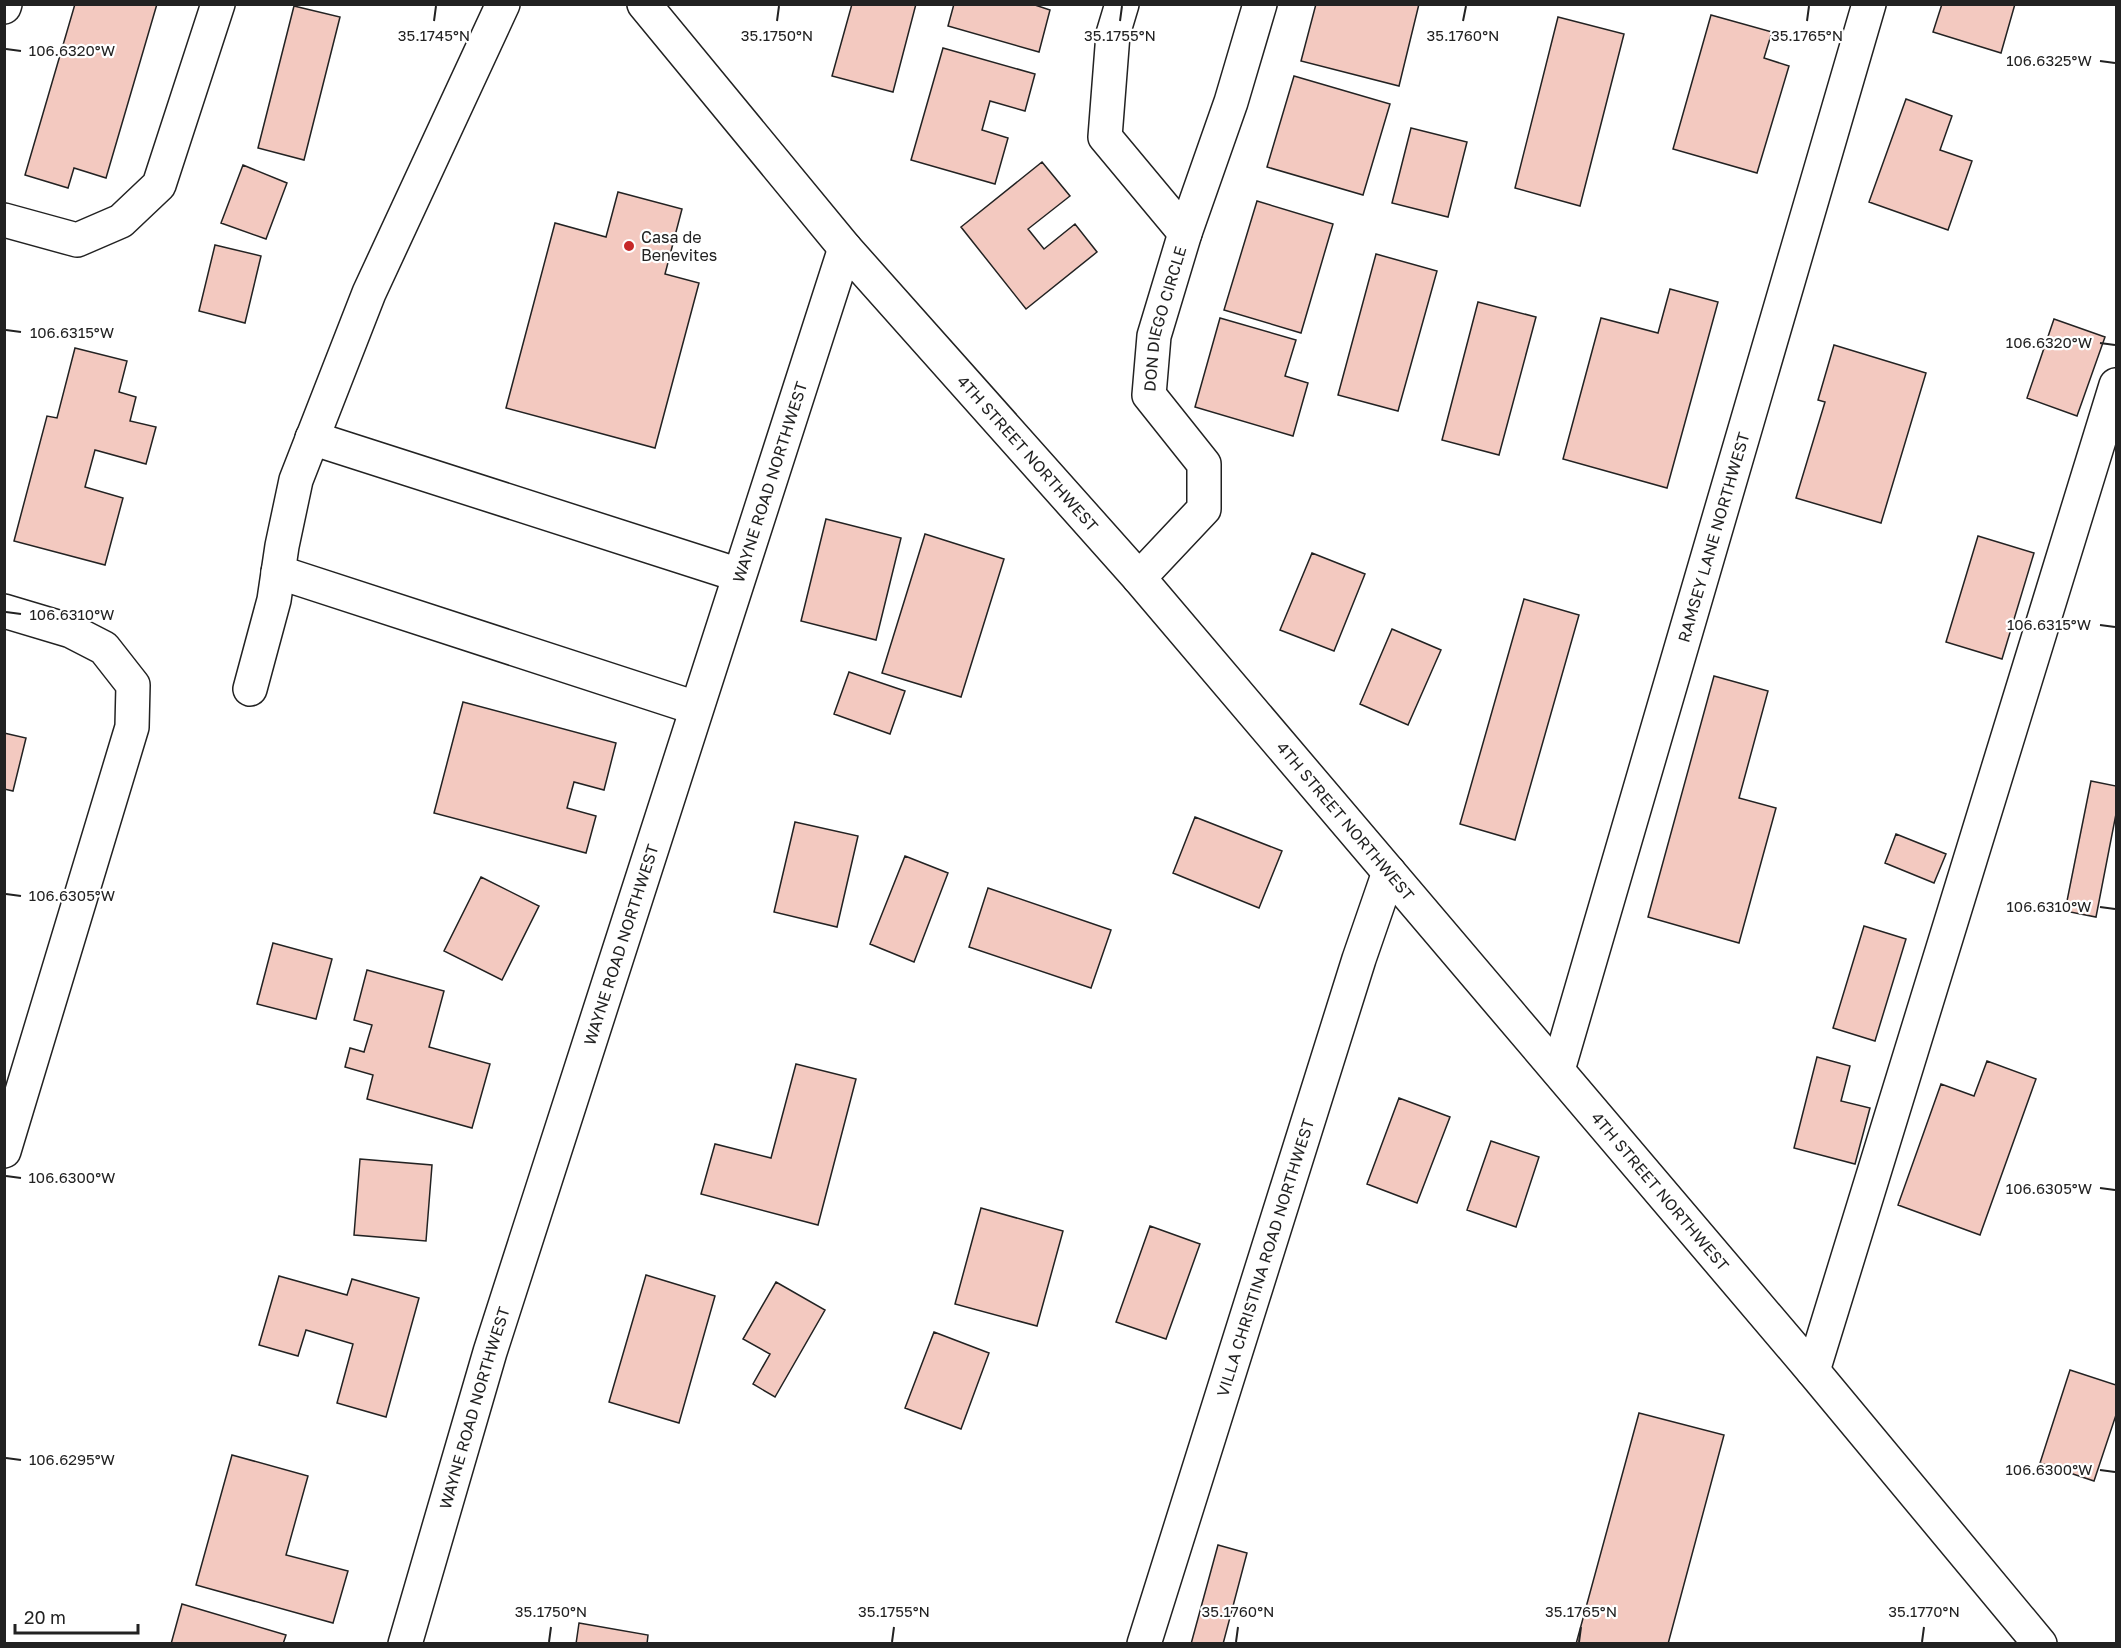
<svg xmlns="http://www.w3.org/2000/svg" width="2121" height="1648" viewBox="0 0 2121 1648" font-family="'Golos Text',sans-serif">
<rect width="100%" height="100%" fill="#fff"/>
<!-- building -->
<path fill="#f3c9c0" stroke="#222" stroke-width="1.5" d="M75 4H157L106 178 74 168 68 188 25 175Z
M852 4H916L893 92 832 76Z
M954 4H1032L1050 10 1039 52 948 26Z
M1316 4H1419L1399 86 1301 61Z
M1942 4H2015L2001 53 1933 32Z
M294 6 340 17 304 160 258 148Z
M1711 15 1772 32 1764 58 1789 66 1757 173 1673 149Z
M1558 17 1624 34 1580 206 1515 188Z
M943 48 1035 74 1025 111 990 101 982 130 1008 138 995 184 911 160Z
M1294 76 1390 104 1363 195 1267 167Z
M1906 99 1952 116 1940 150 1972 161 1948 230 1869 202Z
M1411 128 1467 142 1448 217 1392 203Z
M1042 162 1070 196 1028 229 1044 249 1075 224 1097 252 1026 309 961 227Z
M243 165 287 183 266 239 221 223Z
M618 192 682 209 665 274 699 283 655 448 506 408 555 223 606 237Z
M1257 201 1333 224 1301 333 1224 310Z
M215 245 261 256 245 323 199 311Z
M1376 254 1437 271 1398 411 1338 395Z
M1670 289 1718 302 1667 488 1563 459 1601 318 1658 333Z
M1478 302 1536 317 1499 455 1442 440Z
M1220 318 1296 340 1285 376 1308 383 1293 436 1195 407Z
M2054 319 2105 337 2077 416 2027 398Z
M1834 345 1926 373 1881 523 1796 498 1825 402 1818 400Z
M75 348 127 361 119 392 136 397 130 421 156 427 146 464 95 450 85 487 123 498 105 565 14 541 47 416 57 418Z
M826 519 901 538 876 640 801 621Z
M925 534 1004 559 961 697 882 673Z
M1978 536 2034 553 2002 659 1946 642Z
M1312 553 1365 574 1334 651 1280 630Z
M1524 599 1579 615 1515 840 1460 824Z
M1392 629 1441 650 1408 725 1360 704Z
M849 672 905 691 890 734 834 714Z
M1714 676 1768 691 1739 798 1776 808 1739 943 1648 917Z
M463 702 616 743 604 790 574 782 567 808 596 816 586 853 434 813Z
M4 733 26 738 13 791 4 789Z
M2091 781 2116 786V814L2096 917 2065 911Z
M1195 817 1282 851 1259 908 1173 873Z
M795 822 858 836 837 927 774 912Z
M1896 834 1946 854 1934 883 1885 863Z
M905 856 948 873 914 962 870 944Z
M481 877 539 906 502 980 444 951Z
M988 888 1111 930 1091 988 969 947Z
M1864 926 1906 939 1875 1041 1833 1028Z
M273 943 332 959 316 1019 257 1004Z
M367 970 444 991 429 1047 490 1064 472 1128 367 1099 373 1075 345 1067 350 1048 364 1052 372 1025 354 1020Z
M1817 1057 1850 1066 1841 1101 1870 1108 1855 1164 1794 1148Z
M1987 1061 2036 1079 1980 1235 1898 1205 1941 1084 1974 1096Z
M796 1064 856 1079 818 1225 701 1194 715 1144 771 1158Z
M1399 1098 1450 1117 1417 1203 1367 1184Z
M1491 1141 1539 1157 1516 1227 1467 1210Z
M360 1159 432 1165 426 1241 354 1235Z
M981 1208 1063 1231 1037 1326 955 1304Z
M1150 1226 1200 1244 1166 1339 1116 1322Z
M646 1275 715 1296 679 1423 609 1402Z
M279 1276 347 1295 352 1279 419 1298 386 1417 337 1403 353 1344 306 1330 298 1356 259 1345Z
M776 1282 825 1310 775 1397 753 1384 770 1354 743 1339Z
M934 1332 989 1353 961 1429 905 1408Z
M2070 1370 2116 1385V1415L2094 1481 2040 1463Z
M1639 1413 1724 1435 1668 1644H1576Z
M232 1455 308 1476 286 1555 348 1571 333 1623 196 1585Z
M1218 1545 1247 1553 1223 1644H1191Z
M182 1604 286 1635 283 1644H171Z
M579 1623 648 1635 647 1644H576Z"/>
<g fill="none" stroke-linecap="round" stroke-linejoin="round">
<!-- minor casing -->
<g stroke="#222" stroke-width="36">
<g id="minor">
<path d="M1122 4 1113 34 1105 137 1185 233"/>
<path d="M4 7 5 4"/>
<path d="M4 220 77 240 121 221 159 185 218 4"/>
<path d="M312 438 739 575"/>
<path d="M278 572 696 708"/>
<path id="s1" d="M1139 578 1204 509V464L1149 395 1154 336 1185 233 1231 102 1260 4"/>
<path d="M4 611 71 631 104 648 133 685 132 727 4 1151"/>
<path d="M250 689 274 600 282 546 296 480 369 293 503 4"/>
<path id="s2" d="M1558 1070 1869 4"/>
<path d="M1813 1371 2116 385"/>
<path id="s3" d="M405 1644 490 1352 845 248"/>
<path id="s4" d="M1144 1644 1359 959 1389 872"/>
</g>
</g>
<!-- major casing -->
<g stroke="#222" stroke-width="36">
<g id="major">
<path id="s5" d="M644 4 845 248 1139 578 1813 1371 2040 1644"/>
</g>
</g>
<!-- minor -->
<use href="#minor" stroke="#fff" stroke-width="33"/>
<!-- major -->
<use href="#major" stroke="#fff" stroke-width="33"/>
</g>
<!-- ticks -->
<path fill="none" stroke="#222" stroke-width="2" d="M434 21 436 6M777 21 779 6M1120 21 1122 6M1463 21 1466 6M1807 21 1809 6M6 49 21 51M2100 61 2115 63M6 330 21 332M2100 343 2115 345M6 612 21 614M2100 625 2115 627M6 894 21 896M2100 907 2115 909M6 1176 21 1178M2100 1188 2115 1190M6 1458 21 1460M2100 1470 2115 1472M549 1642 551 1627M892 1642 894 1627M1236 1642 1238 1627M1579 1642 1581 1627M1922 1642 1924 1627"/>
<!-- markers -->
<circle fill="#c62828" stroke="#fff" stroke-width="2" cx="629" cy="246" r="6"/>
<g text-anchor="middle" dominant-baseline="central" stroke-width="4.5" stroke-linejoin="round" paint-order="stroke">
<!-- poi labels -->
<g font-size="16" fill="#222" stroke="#fff" text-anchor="start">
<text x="641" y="237">Casa de<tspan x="641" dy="18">Benevites</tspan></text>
</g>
<!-- street labels -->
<g font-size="16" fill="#222" stroke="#fff">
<text stroke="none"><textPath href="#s1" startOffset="306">DON DIEGO CIRCLE</textPath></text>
<text stroke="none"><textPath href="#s5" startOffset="591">4TH STREET NORTHWEST</textPath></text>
<text stroke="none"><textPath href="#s3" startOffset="1218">WAYNE ROAD NORTHWEST</textPath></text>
<text stroke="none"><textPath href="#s2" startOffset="555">RAMSEY LANE NORTHWEST</textPath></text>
<text stroke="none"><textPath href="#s5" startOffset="1077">4TH STREET NORTHWEST</textPath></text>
<text stroke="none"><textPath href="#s3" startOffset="732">WAYNE ROAD NORTHWEST</textPath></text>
<text stroke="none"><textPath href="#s5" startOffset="1563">4TH STREET NORTHWEST</textPath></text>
<text stroke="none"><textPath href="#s4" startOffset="405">VILLA CHRISTINA ROAD NORTHWEST</textPath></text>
<text stroke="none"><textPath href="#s3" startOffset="246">WAYNE ROAD NORTHWEST</textPath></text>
</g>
</g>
<g font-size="15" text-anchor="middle" fill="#222" stroke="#fff" stroke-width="4.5" stroke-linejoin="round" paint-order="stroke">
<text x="434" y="41">35.1745°N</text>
<text x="777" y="41">35.1750°N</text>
<text x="1120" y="41">35.1755°N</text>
<text x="1463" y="41">35.1760°N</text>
<text x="1807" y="41">35.1765°N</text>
<text x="72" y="56">106.6320°W</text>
<text x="2049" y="66">106.6325°W</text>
<text x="72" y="338">106.6315°W</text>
<text x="2049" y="348">106.6320°W</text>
<text x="72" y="620">106.6310°W</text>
<text x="2049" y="630">106.6315°W</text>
<text x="72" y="901">106.6305°W</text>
<text x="2049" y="912">106.6310°W</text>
<text x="72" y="1183">106.6300°W</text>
<text x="2049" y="1194">106.6305°W</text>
<text x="72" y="1465">106.6295°W</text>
<text x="2049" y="1475">106.6300°W</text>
<text x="551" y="1617">35.1750°N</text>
<text x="894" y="1617">35.1755°N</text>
<text x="1238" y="1617">35.1760°N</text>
<text x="1581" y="1617">35.1765°N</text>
<text x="1924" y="1617">35.1770°N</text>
</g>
<!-- border -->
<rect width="2121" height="1648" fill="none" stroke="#222222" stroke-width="12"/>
<!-- scale -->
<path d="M15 1624v9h123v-9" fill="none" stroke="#222222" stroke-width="3"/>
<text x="24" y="1624" font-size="18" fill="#222222" stroke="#ffffff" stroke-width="4.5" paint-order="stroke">20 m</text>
</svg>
